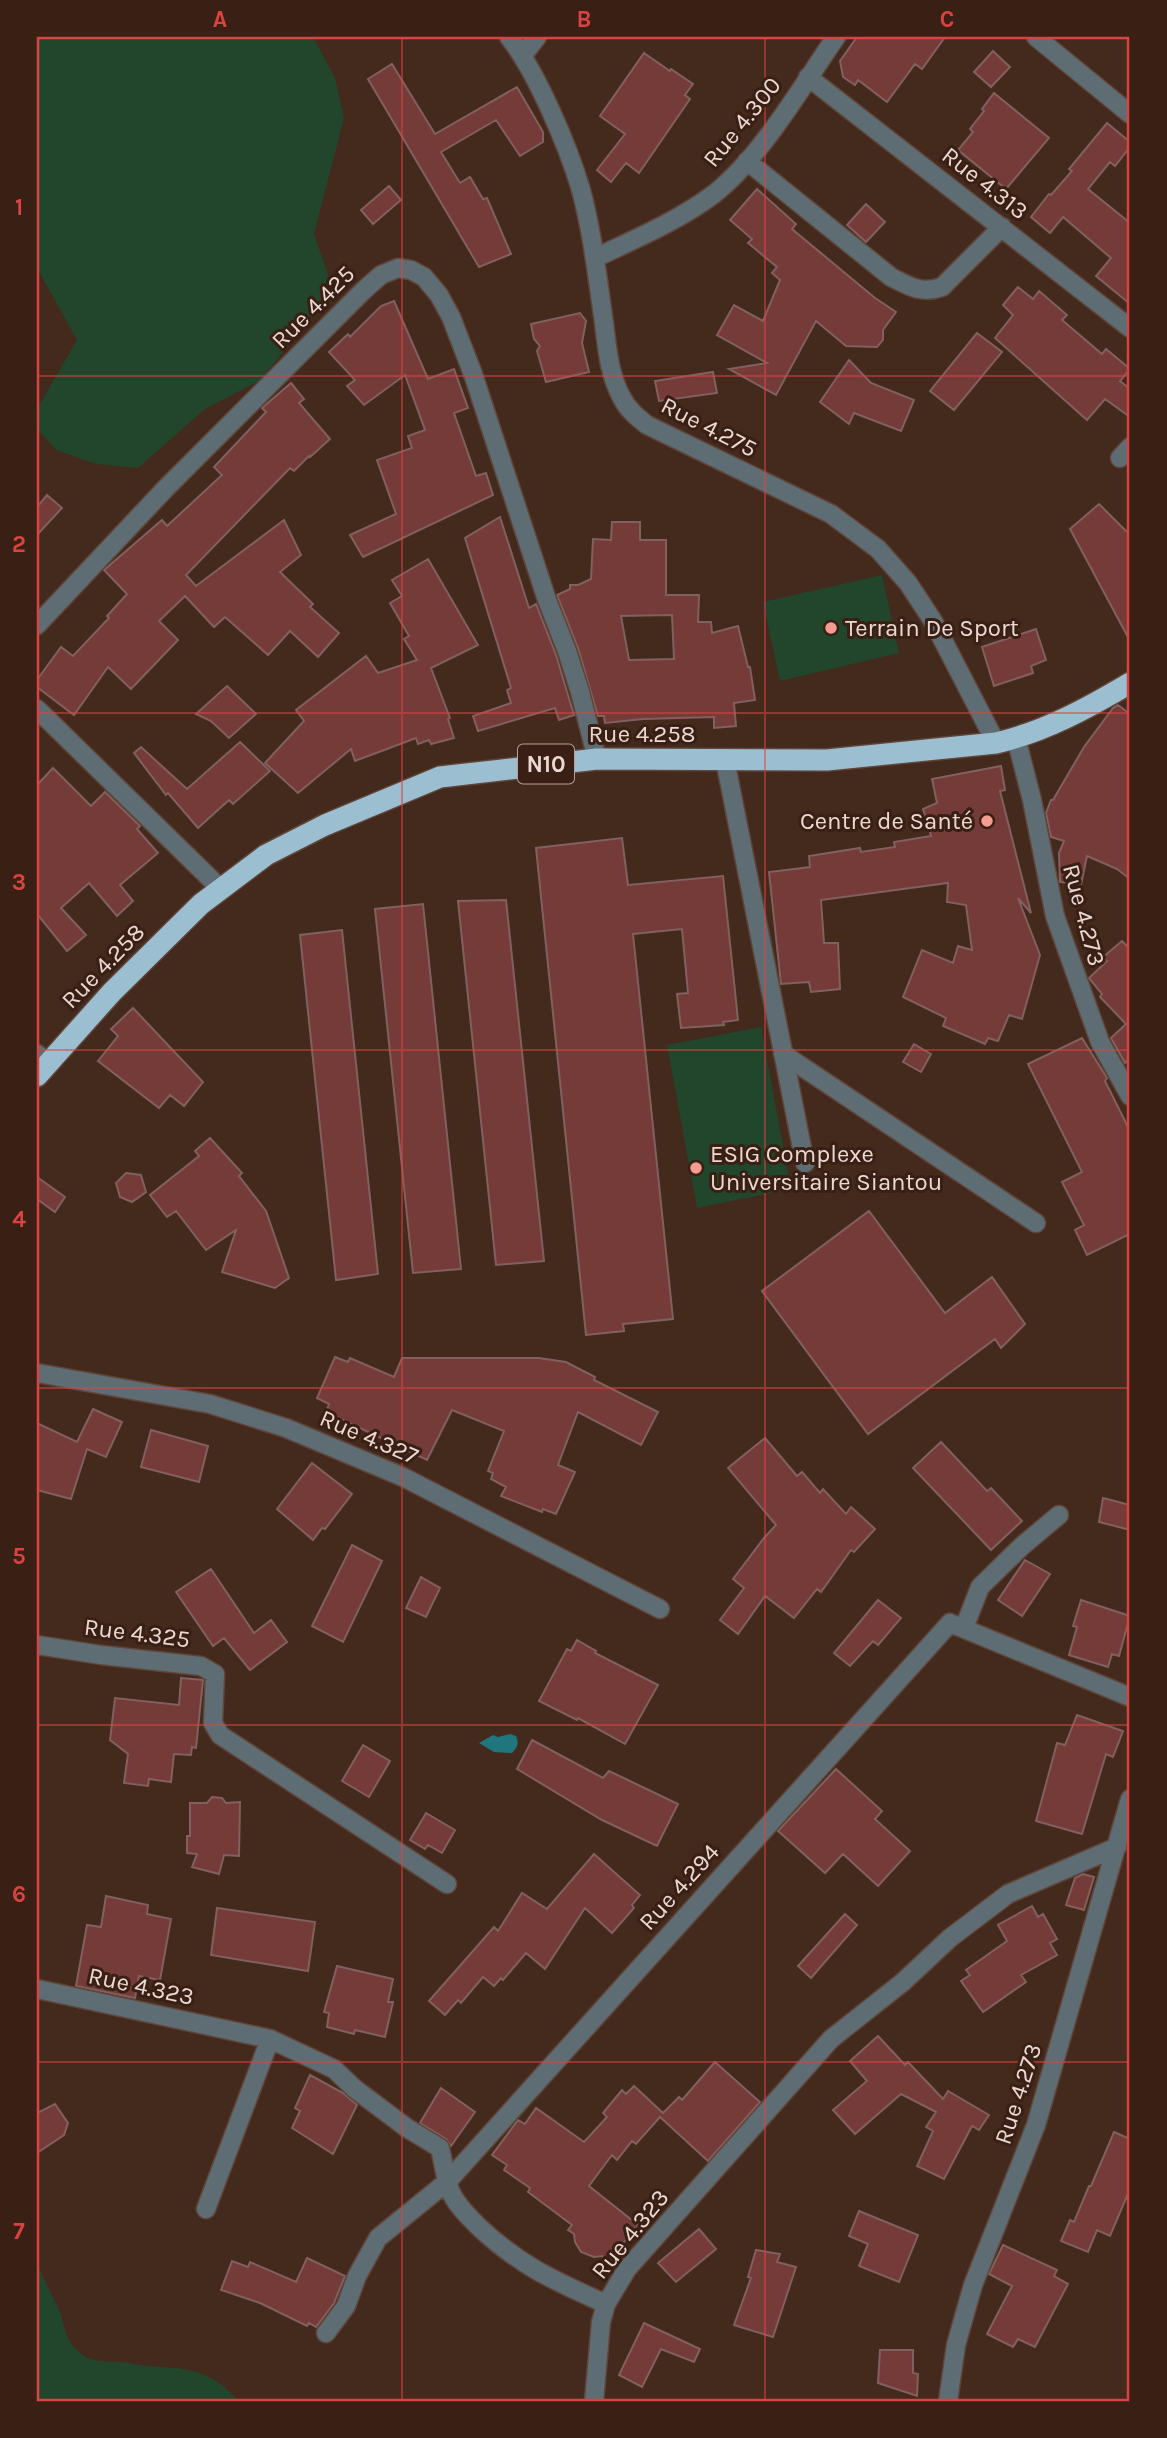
<svg xmlns="http://www.w3.org/2000/svg" width="1167" height="2438" viewBox="0 0 1167 2438" font-family="Karla,sans-serif">
<rect width="100%" height="100%" fill="#44291d"/>
<!-- green -->
<path fill="#22462b" d="M37 37H313L335 78 344 118 314 234 328 274 327 295 261 380 205 409 138 468 96 464 56 450 37 429V409L77 340 37 268Z
M882 575 899 653 780 681 763 602Z
M761 1027 791 1189 697 1208 667 1045Z
M37 2261C43 2278 51 2293 59 2310 65 2324 64 2338 76 2349 89 2363 102 2361 120 2362 129 2362 138 2365 147 2366 190 2369 208 2368 239 2401H37Z"/>
<!-- water -->
<path fill="#1f767d" d="M510 1734 516 1736C519 1743 518 1747 512 1753L494 1752 479 1743 493 1735 498 1737Z"/>
<!-- building -->
<path fill="#743b39" stroke="#82605d" stroke-width="2" fill-rule="evenodd" d="M857 37H945L922 69 915 64 887 102 858 80 855 85 843 77 840 61Z
M993 51 1010 67 991 87 974 72Z
M644 53 670 71 671 69 693 84 685 95 690 99 639 173 626 163 611 182 597 170 625 134 600 116Z
M392 64 435 134 517 87 543 132V142L520 156 496 120 441 152 460 183 470 177 483 199 487 198 511 254 479 267 368 79Z
M994 93 1049 138 1006 189 958 150 973 132 970 129 984 111 982 109Z
M1107 123 1130 142V147L1115 166 1110 162 1088 189 1130 223V304L1096 276 1111 258 1063 217 1050 233 1031 217 1049 194 1051 195 1072 171 1069 169Z
M389 186 401 200 373 224 361 210Z
M757 189 796 224 792 229 875 298 896 312 883 330V340L877 347 846 346 816 321 776 395 729 369 767 363 717 335 734 305 763 321 780 280 772 273 777 267 748 243 752 239 730 220Z
M866 204 885 222 866 242 847 225Z
M1018 287 1033 299 1039 291 1067 315 1062 320 1102 354 1106 349 1130 369 1120 381 1130 389V417L1105 399 1087 420 995 338 1013 315 1003 305Z
M394 301 428 379 454 369 468 408 454 413 476 476 486 473 493 495 363 557 350 535 396 514 377 460 412 448 408 436 425 430 405 375 364 405 347 386 355 380 329 352 348 334 350 337 381 306Z
M580 313 586 321 582 343 589 372 546 382 537 351 540 346 534 339 531 324Z
M977 333 1002 352 954 410 930 391Z
M849 360 871 383 914 400 901 431 854 413 849 424 820 402Z
M713 372 717 393 659 401 655 381Z
M291 383 304 399 299 403 330 439 310 457 309 456 294 471 290 468 186 575 196 586 284 520 301 555 280 572 313 604 310 607 339 633 318 657 290 631 268 655 225 617 214 627 185 596 159 621 178 640 131 689 108 667 74 715 37 687V680L61 647 73 656 109 618 107 616 127 594 104 570 162 520 167 526 222 475 214 467 266 412 262 408Z
M47 495 62 508 37 535V507Z
M1099 504 1130 535V641L1070 529Z
M500 517 529 608 536 604 556 655 574 715 559 720 555 708 478 731 473 716 511 703 507 690 511 688 465 538Z
M612 522H640V540H666V595H699L698 622H711L712 633 738 626 748 667H750L755 700 734 703 736 726 714 728V717L643 719 605 723 604 716H598L578 648 557 595 570 589V585H578L591 579 593 539 611 540ZM672 615 674 659 629 660 621 616Z
M428 559 478 645 431 668 450 718 448 719 454 738 431 744 429 740 418 744 416 738 355 761 351 749 298 793 265 763 304 721 296 710 366 656 378 673 417 660 404 639 409 636 390 603 402 596 392 580Z
M1036 629 1046 660 1031 666 1033 673 994 686 982 647Z
M227 686 256 714 229 738 211 721 196 714Z
M1118 705 1130 714V879L1117 869 1087 856 1081 885 1060 882 1059 853 1064 841 1051 837 1046 813 1051 800H1053L1084 747 1113 708Z
M240 742 270 771 233 804 229 800 198 828 168 793 166 795 134 753 141 747 187 789Z
M1001 766 1005 790 1000 791 1031 913 1018 898 1040 955 1022 1019 1009 1015 998 1041 988 1038 985 1044 943 1026 946 1018 903 997 922 950 953 963 958 946 972 950 966 905 947 902 948 883 821 900 824 943H838L840 989 811 992 809 982 781 984 769 872 810 867 809 856 860 848 861 852 895 847 894 842 931 836 923 809 937 803 932 779Z
M53 768 91 806 105 792 140 826 137 829 158 853 120 885 133 901 117 916 89 883 61 908 86 935 67 951 37 914V785Z
M622 838 628 885 723 876 738 1020 723 1022 724 1025 681 1028 677 994 688 993 682 929 633 934 673 1319 623 1324 624 1331 586 1335 536 848Z
M506 900 544 1261 496 1265 458 901Z
M423 904 461 1269 413 1273 375 909Z
M342 930 378 1274 336 1280 300 935Z
M1122 941 1130 949V1058L1125 1063 1111 1038 1126 1024 1100 997 1102 994 1089 978 1107 961 1103 957Z
M133 1008 203 1082 184 1106 170 1095 159 1108 98 1061 118 1036 111 1029Z
M1082 1038 1107 1078 1105 1081 1130 1131V1234L1087 1255 1075 1230 1084 1225 1062 1182 1082 1172 1028 1064Z
M914 1044 931 1054 921 1072 903 1062Z
M210 1138 242 1173 239 1176 266 1211 289 1278 275 1288 222 1272 236 1230 206 1250 176 1211 167 1217 150 1195 199 1156 195 1151Z
M126 1173 141 1175 146 1192 132 1202 120 1197 116 1183Z
M37 1177 65 1197 55 1212 37 1199Z
M869 1211 945 1313 992 1277 1025 1324 1001 1348 995 1339 868 1434 762 1291Z
M335 1357 348 1362 350 1358 394 1377 402 1358H539L566 1362 595 1377 594 1380 658 1412 641 1445 578 1412 558 1465 575 1472 556 1514 543 1509 542 1512 501 1496 506 1487 491 1479 493 1473 488 1471 504 1431 452 1410 427 1460 326 1412 329 1404 317 1398Z
M93 1409 122 1422 106 1457 87 1449 71 1499 37 1490V1423L77 1442Z
M151 1430 208 1446 199 1482 141 1467Z
M765 1438 797 1476 802 1472 820 1493 823 1489 846 1514 851 1507 875 1529 854 1552 851 1550 821 1592 817 1589 794 1618 765 1596 738 1634 720 1620 744 1588 733 1579 764 1538 776 1525 728 1468Z
M941 1442 987 1491 991 1488 1022 1521 991 1550 913 1468Z
M312 1463 352 1494 325 1529 322 1528 313 1540 277 1509Z
M1103 1498 1130 1505V1530L1099 1522Z
M352 1545 382 1561 343 1642 312 1626Z
M1025 1560 1050 1574 1022 1616 998 1600Z
M211 1569 254 1633 271 1620 287 1642 250 1670 224 1638 213 1646 176 1592Z
M421 1577 440 1588 426 1617 406 1608Z
M878 1600 901 1618 878 1645 873 1641 850 1666 834 1653Z
M1081 1600 1130 1616 1119 1656 1112 1654 1108 1667 1069 1655 1077 1627 1073 1626Z
M577 1640 596 1651 595 1653 658 1685 625 1744 578 1718 577 1720 539 1701 567 1649 571 1651Z
M181 1678 203 1680 196 1748 192 1747 191 1755 174 1754 171 1782 149 1779 148 1786 124 1783 128 1754 110 1740 115 1698 179 1705Z
M1077 1715 1123 1731 1113 1757 1106 1754 1082 1834 1036 1821 1057 1743 1065 1745Z
M532 1740 603 1778 609 1771 678 1804 657 1846 602 1820 517 1769Z
M363 1745 390 1761 369 1797 342 1781Z
M836 1769 882 1811 875 1819 910 1851 878 1886 843 1854 825 1873 778 1831Z
M212 1797 222 1798 226 1803 240 1802 239 1856 224 1855 219 1874 192 1867 197 1854 187 1853V1836H190V1803H207Z
M426 1813 455 1830 442 1853 428 1845 425 1849 410 1840Z
M594 1854 640 1895 632 1905 634 1908 612 1933 585 1908 545 1969 526 1953 503 1980 501 1978 494 1986 483 1977 461 2003 458 2000 445 2015 429 2001 494 1927 498 1931 522 1893 547 1909Z
M1083 1874 1094 1877 1084 1910 1066 1905 1075 1878Z
M106 1896 148 1905 147 1914 171 1919 160 1980 139 1976 135 1998 76 1986 87 1925 101 1927Z
M1032 1906 1038 1917 1043 1914 1057 1939 1050 1943 1057 1955 1021 1975 1026 1982 983 2012 961 1981 970 1975 966 1970 1007 1941 998 1925Z
M217 1908 315 1922 308 1971 211 1955Z
M845 1914 857 1925 811 1978 798 1966Z
M337 1966 393 1979 388 2002H393L385 2037 355 2030 354 2034 327 2027 329 2013 324 2012Z
M878 2036 905 2065 908 2062 943 2099 948 2091 989 2115 979 2130 972 2126 944 2179 917 2166 933 2131 926 2127 936 2112 901 2094 855 2134 833 2110 867 2081 850 2061Z
M715 2062 760 2102 708 2161 660 2117 636 2144 632 2141 617 2160 612 2155 589 2186 638 2225 608 2262 602 2256 594 2257 581 2252 575 2242 574 2234 568 2230 572 2225 528 2192 530 2188 504 2170 507 2165 492 2155 518 2120 525 2124 536 2108 584 2142 607 2117 603 2113 622 2090 626 2094 634 2086 663 2113 679 2097 682 2100Z
M310 2075 343 2093 357 2105 333 2154 292 2128 300 2111 295 2108Z
M441 2088 475 2112 451 2146 446 2139 420 2123Z
M55 2104 68 2123 64 2135 37 2153V2113Z
M1114 2132 1130 2139V2189L1110 2236 1097 2230 1088 2252 1061 2241 1070 2220 1074 2222 1089 2186H1091Z
M859 2211 918 2235 899 2282 859 2266 868 2244 849 2236Z
M699 2229 716 2249 676 2282 658 2263Z
M1003 2245 1057 2270 1054 2276 1068 2284 1035 2347 1018 2339 1013 2347 987 2334 1012 2286 989 2274Z
M756 2250 780 2254 777 2262 796 2267 773 2337 734 2325 751 2278 748 2277Z
M307 2258 345 2276 334 2303 316 2327 309 2323 307 2326 260 2303 221 2290 232 2261 248 2267 250 2262 296 2282Z
M644 2323 700 2349 694 2362 661 2349 642 2387 619 2375Z
M880 2350H913V2373L918 2374 917 2396 878 2383Z"/>
<g fill="none" stroke-linecap="round" stroke-linejoin="round">
<!-- minor casing -->
<g stroke="#5f453a" stroke-width="21">
<path id="minor" d="M509 37C537 73 568 146 581 190 592 231 597 274 603 316 607 344 608 373 622 398 628 410 637 417 647 425L831 514 878 549 908 583 933 621 996 743
M1036 37 1130 114
M523 55 537 37
M808 77 1130 328
M747 161 891 277C910 287 922 294 942 287L1002 227
M595 258C635 239 678 221 714 194 761 157 802 86 836 37
M1120 458 1130 447
M37 625 166 488 364 290 381 275 398 268 411 270 424 277 439 295 451 317 473 374 547 600 567 651 580 692 597 759
M37 709 221 889
M1016 738 1032 800 1055 916 1100 1042 1130 1096
M725 760 805 1163
M37 1054 48 1063
M783 1054 1036 1223
M37 1373 210 1404 286 1428 403 1477 660 1609
M964 1628 980 1587 1022 1546 1059 1515
M37 1645 101 1655 201 1666 215 1674 213 1723 220 1735 447 1884
M37 1989 270 2039 334 2069 355 2089 407 2128 440 2148C443 2161 445 2177 450 2190 455 2204 470 2218 480 2228 522 2267 555 2281 606 2304L627 2269 831 2039 903 1982 950 1938 1008 1894 1117 1847
M206 2209 270 2039
M326 2333 346 2306 357 2276 378 2238 448 2181 950 1623 1130 1697
M594 2401 601 2322 606 2304
M948 2401 956 2345 973 2285 1036 2125 1130 1799"/>
</g>
<!-- highway casing -->
<g stroke="#5f453a" stroke-width="24">
<path id="highway" d="M37 1076 112 992 201 904 266 855 325 825 440 777 597 759 827 760 996 743C1044 732 1088 708 1130 683"/>
</g>
<!-- minor -->
<use href="#minor" stroke="#5e6d73" stroke-width="18"/>
<!-- highway -->
<use href="#highway" stroke="#9bbfd0" stroke-width="21"/>
</g>
<!-- grid -->
<path fill="none" stroke="#d94341" stroke-width="2" stroke-opacity="0.55" d="M402 37V2401M765 37V2401M37 376H1130M37 713H1130M37 1050H1130M37 1388H1130M37 1725H1130M37 2062H1130"/>
<!-- markers -->
<g fill="#f59c90" stroke="#391f14" stroke-width="2.5">
<circle cx="831" cy="628" r="7"/>
<circle cx="987" cy="821" r="7"/>
<circle cx="696" cy="1168" r="7"/>
</g>
<g text-anchor="middle" dominant-baseline="central" stroke-width="6" stroke-linejoin="round" paint-order="stroke">
<!-- shield labels -->
<rect fill="#391f14" stroke="#b6a198" stroke-width="2" x="518" y="744.5" width="56" height="39" rx="5"/>
<g font-size="23" font-weight="bold" fill="#ebd9d1">
<text x="546" y="764">N10</text>
</g>
<!-- street labels -->
<g font-size="24" fill="#ebd9d1" stroke="#391f14">
<text transform="translate(742 122) rotate(-51)">Rue 4.300</text>
<text transform="translate(985 183) rotate(38)">Rue 4.313</text>
<text transform="translate(313 307) rotate(-45)">Rue 4.425</text>
<text transform="translate(709 427) rotate(27)">Rue 4.275</text>
<text x="642" y="734">Rue 4.258</text>
<text transform="translate(1084 915) rotate(75)">Rue 4.273</text>
<text transform="translate(103 966) rotate(-46)">Rue 4.258</text>
<text transform="translate(369 1437) rotate(23)">Rue 4.327</text>
<text transform="translate(137 1633) rotate(7)">Rue 4.325</text>
<text transform="translate(679 1887) rotate(-48)">Rue 4.294</text>
<text transform="translate(141 1986) rotate(12)">Rue 4.323</text>
<text transform="translate(1018 2094) rotate(-72)">Rue 4.273</text>
<text transform="translate(630 2234) rotate(-51)">Rue 4.323</text>
</g>
<!-- poi labels -->
<g font-size="24" fill="#ebd9d1" stroke="#391f14" text-anchor="start">
<text x="845" y="628">Terrain De Sport</text>
<text x="973" y="821" text-anchor="end">Centre de Santé</text>
<text x="710" y="1154">ESIG Complexe<tspan x="710" dy="28">Universitaire Siantou</tspan></text>
</g>
</g>
<!-- border -->
<rect width="1167" height="2438" fill="none" stroke="#391f14" stroke-width="77"/>
<rect x="38" y="38" width="1090" height="2362" fill="none" stroke="#d94341" stroke-width="2.5"/>
<g font-size="23" text-anchor="middle" font-weight="bold" fill="#d94341">
<text x="220" y="27">A</text>
<text x="584" y="27">B</text>
<text x="947" y="27">C</text>
<text x="19" y="215">1</text>
<text x="19" y="552">2</text>
<text x="19" y="890">3</text>
<text x="19" y="1227">4</text>
<text x="19" y="1564">5</text>
<text x="19" y="1902">6</text>
<text x="19" y="2239">7</text>
</g>
</svg>
